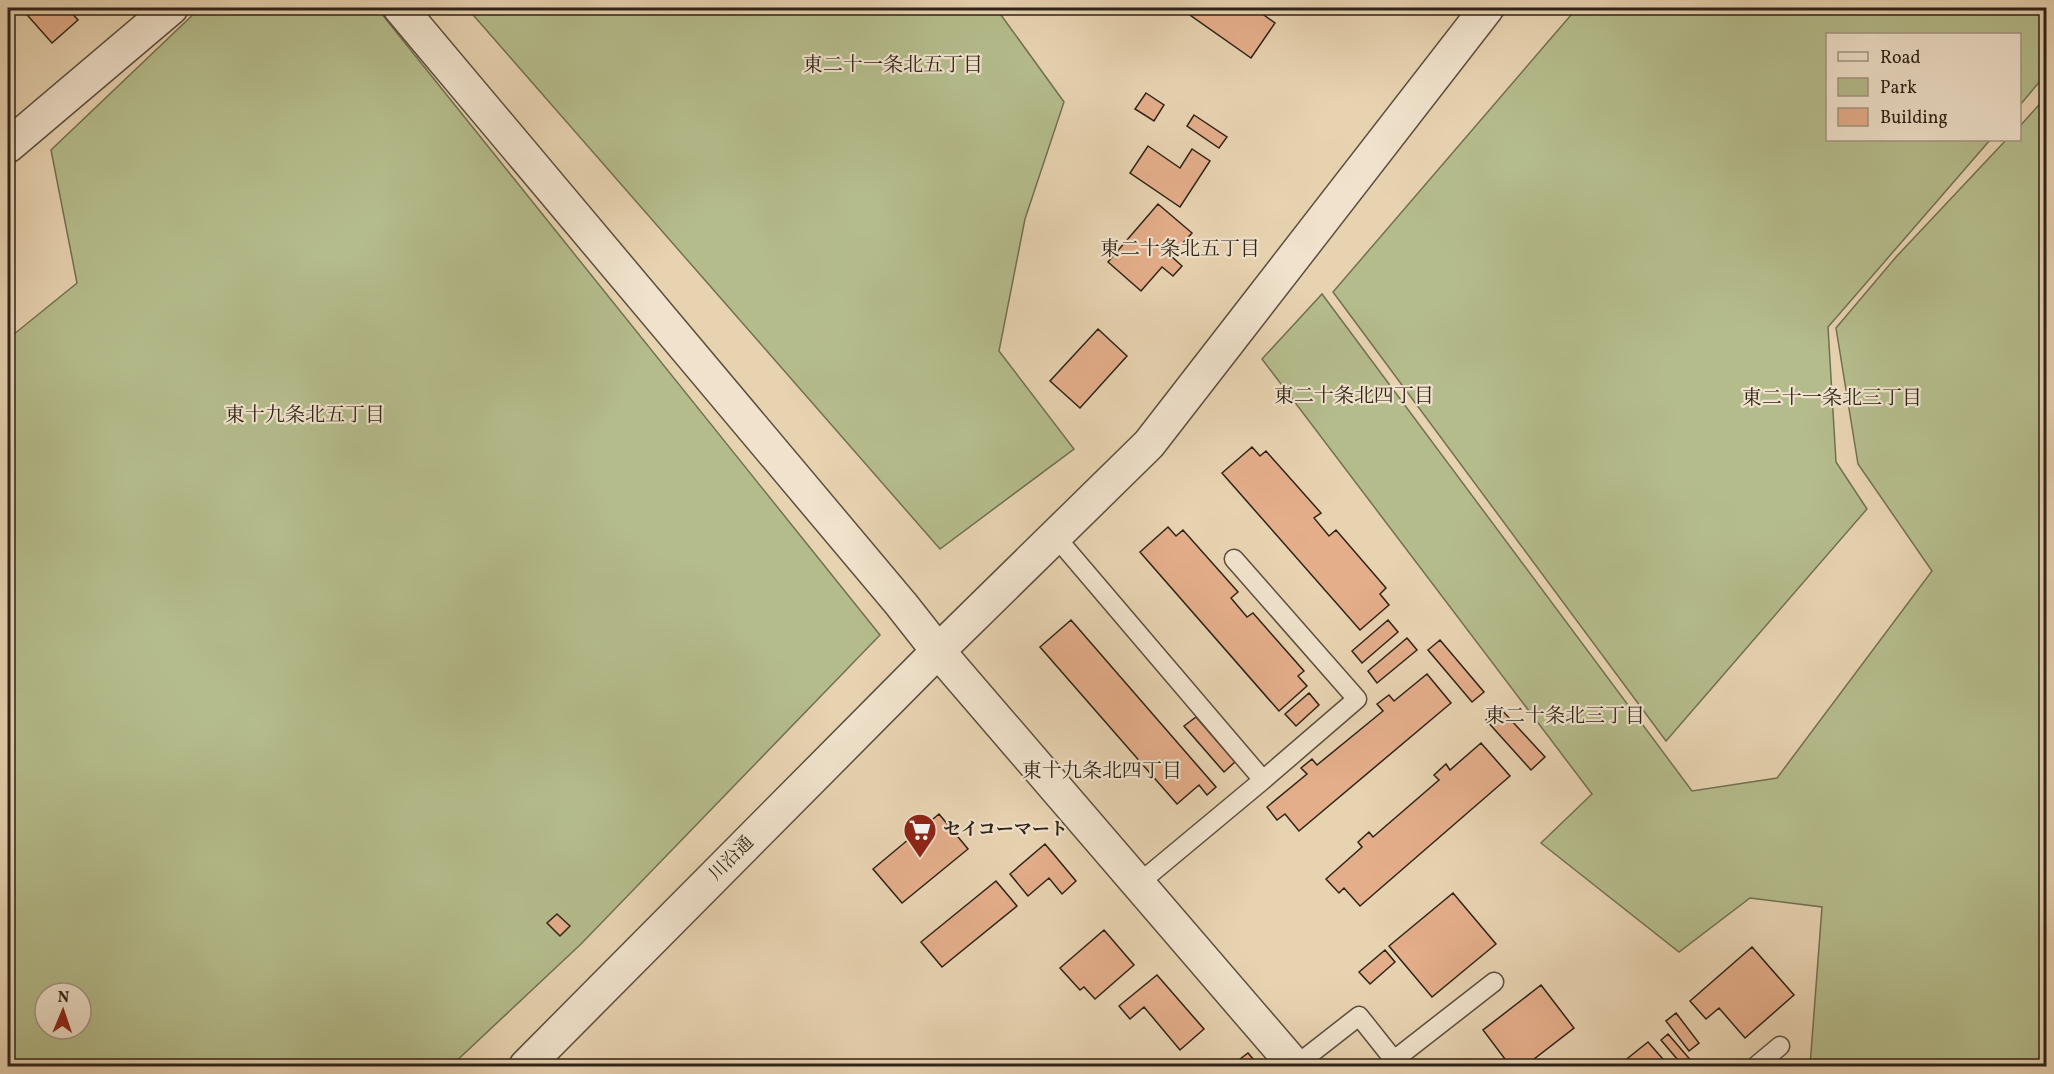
<svg xmlns="http://www.w3.org/2000/svg" width="2054" height="1074" viewBox="0 0 2054 1074" font-family="Vollkorn,'Noto Serif JP',serif">
<rect width="100%" height="100%" fill="#e8d3b1"/>
<filter id="stains"><feTurbulence type="fractalNoise" baseFrequency=".00333" numOctaves="4"/><feColorMatrix values="0 0 0 0 .2 0 0 0 0 .09 0 0 0 0 .02 0 0 0 .5 -.17"/></filter>
<radialGradient id="worn" r=".72"><stop offset=".6" stop-color="#630" stop-opacity="0"/><stop offset="1" stop-color="#630" stop-opacity=".3"/></radialGradient>
<!-- green -->
<path fill="#b5bc8c" stroke="#727052" stroke-width="1.5" fill-rule="evenodd" d="M200 8H377L880 635 581 944 451 1066H8V339L77 283 51 150ZM45 993H81V1029H45Z
M467 8H996L1064 102 1025 219 999 351 1074 449 940 549Z
M1577 8H2046V74L2020 105V34H1828V140H1990L1828 327 1836 462 1867 509 1666 741 1333 292Z
M2046 97V1066H1810L1822 907 1750 898 1679 952 1541 843 1592 794 1262 359 1322 294 1692 791 1777 778 1932 571 1858 464 1836 328 1896 257 2006 140H2020V126Z"/>
<!-- building -->
<path fill="#e5ae8b" stroke="#2e2317" stroke-width="1.5" d="M21 8H67L78 20 52 43Z
M1196 8H1254L1275 23 1251 58 1190 15Z
M1146 93 1164 105 1154 121 1135 109Z
M1194 115 1227 137 1219 148 1187 126Z
M1148 146 1180 168 1192 149 1210 161 1180 207 1130 173Z
M1158 204 1192 233 1171 256 1182 266 1173 276 1162 267 1141 291 1108 262Z
M1098 329 1127 356 1080 408 1050 381Z
M1252 447 1260 456 1266 451 1321 513 1314 518 1329 536 1336 530 1386 588 1380 594 1389 605 1360 630 1222 473Z
M1168 527 1176 536 1183 530 1238 592 1231 598 1247 617 1253 613 1304 671 1298 676 1307 686 1279 711 1140 552Z
M1071 620 1216 787 1207 795 1199 785 1177 804 1040 647Z
M1388 620 1398 632 1362 663 1352 651Z
M1407 638 1417 650 1377 683 1368 671Z
M1440 640 1484 692 1472 702 1428 650Z
M1427 674 1451 703 1299 831 1285 814 1277 820 1267 807 1307 774 1301 768 1312 759 1317 765 1383 711 1377 704 1389 695 1394 701Z
M1309 693 1319 705 1296 726 1285 714Z
M1499 707 1545 757 1531 770 1486 720Z
M1196 717 1235 762 1224 772 1184 726Z
M1481 743 1510 776 1360 906 1344 888 1339 893 1326 879 1362 847 1358 842 1369 832 1373 837 1439 780 1434 775 1446 764 1450 770Z
M939 814 968 849 902 903 873 869Z
M1045 844 1076 881 1062 894 1049 878 1028 896 1010 874Z
M996 881 1017 906 942 967 921 942Z
M1453 893 1496 944 1432 997 1389 946Z
M557 914 570 926 560 936 547 923Z
M1104 930 1134 965 1095 999 1084 987 1080 990 1060 968Z
M1752 947 1794 995 1745 1038 1719 1008 1706 1019 1690 1001Z
M1385 950 1395 962 1370 984 1359 972Z
M1157 975 1204 1029 1180 1050 1144 1007 1130 1019 1119 1006Z
M1541 985 1574 1028 1525 1066H1495L1505 1059 1483 1030Z
M1676 1013 1699 1043 1689 1051 1666 1021Z
M1668 1034 1694 1064 1691 1066H1683L1661 1040Z
M1648 1042 1669 1066H1618Z
M1248 1053 1259 1066H1231Z"/>
<g fill="none" stroke-linecap="round" stroke-linejoin="round">
<!-- service casing -->
<g stroke="#5c4f3e" stroke-width="21">
<path id="service" d="M1055 536 1263 780 1138 884
M1234 559 1357 699 1263 780
M1295 1066 1359 1016 1394 1060 1494 982
M1756 1066 1780 1046"/>
</g>
<!-- minor casing -->
<g stroke="#5c4f3e" stroke-width="36">
<path id="minor" d="M8 146 171 8"/>
</g>
<!-- tertiary casing -->
<g stroke="#5c4f3e" stroke-width="36">
<path id="tertiary" d="M400 8 901 604 938 651 1295 1066
M526 1066 938 651 1149 444 1487 8"/>
</g>
<!-- service -->
<use href="#service" stroke="#f0e2cc" stroke-width="18"/>
<!-- minor -->
<use href="#minor" stroke="#f0e2cc" stroke-width="33"/>
<!-- tertiary -->
<use href="#tertiary" stroke="#f0e2cc" stroke-width="33"/>
</g>
<!-- icons -->
<defs>
<g id="supermarket-pin" transform="scale(1.725)"><path d="M0 17L-7.5 6A9.5 9.5 0 1 1 7.5 6Z" fill="#8f2418" stroke="#f0e2cc"/><path d="M-6-5.5h2.5l.6 2H6L4.5 2H-2.5L-4.4-4H-6ZM-1.5 3.2a1.3 1.3 0 1 0 .1 0ZM3 3.2a1.3 1.3 0 1 0 .1 0Z" fill="#fff"/></g>
</defs>
<g fill-rule="evenodd">
<use href="#supermarket-pin" x="920" y="830"/>
</g>
<g text-anchor="middle" dominant-baseline="central" stroke-width="4.5" stroke-linejoin="round" paint-order="stroke">
<!-- poi labels -->
<g font-size="18" font-weight="bold" fill="#2e2317" stroke="#f0e2cc" text-anchor="start">
<text x="943" y="830">セイコーマート</text>
</g>
<!-- street labels -->
<g font-size="18" fill="#2e2317" stroke="#f0e2cc">
<text transform="translate(732 859) rotate(-45)">川沿通</text>
</g>
<!-- neighbourhood labels -->
<g font-size="20" fill="#2e2317" stroke="#f0e2cc">
<text x="893" y="66">東二十一条北五丁目</text>
<text x="1180" y="250">東二十条北五丁目</text>
<text x="1354" y="397">東二十条北四丁目</text>
<text x="1832" y="399">東二十一条北三丁目</text>
<text x="305" y="416">東十九条北五丁目</text>
<text x="1565" y="717">東二十条北三丁目</text>
<text x="1102" y="772">東十九条北四丁目</text>
</g>
</g>
<!-- margin -->
<rect width="2054" height="1074" fill="none" stroke="#e8d3b1" stroke-width="30"/>
<rect x="9" y="9" width="2036" height="1056" fill="none" stroke="#2e2317" stroke-width="3"/>
<rect x="15" y="15" width="2024" height="1044" fill="none" stroke="#2e2317" stroke-width="1.5"/>
<!-- legend -->
<rect x="1826" y="33" width="195" height="108" fill="#f0e2cc" stroke="#a29684" stroke-width="1.5"/>
<rect x="1838" y="52" width="30" height="9" fill="#f0e2cc" stroke="#a29684" stroke-width="1.5"/>
<text x="1880" y="63" font-size="18" fill="#2e2317">Road</text>
<rect x="1838" y="78" width="30" height="18" fill="#b5bc8c" stroke="#a29684" stroke-width="1.5"/>
<text x="1880" y="93" font-size="18" fill="#2e2317">Park</text>
<rect x="1838" y="108" width="30" height="18" fill="#e5ae8b" stroke="#a29684" stroke-width="1.5"/>
<text x="1880" y="123" font-size="18" fill="#2e2317">Building</text>
<!-- north arrow -->
<g transform="translate(63 1011) rotate(2)"><circle r="28" fill="#f0e2cc" stroke="#a29684" stroke-width="1.5"/>
<path d="M0-4.5L10 22L0 15L-10 22Z" fill="#8f2418"/>
<text y="-9" font-size="16" font-weight="bold" text-anchor="middle" fill="#2e2317">N</text>
</g>
<rect width="100%" height="100%" filter="url(#stains)"/>
<rect width="100%" height="100%" fill="url(#worn)"/>
</svg>
